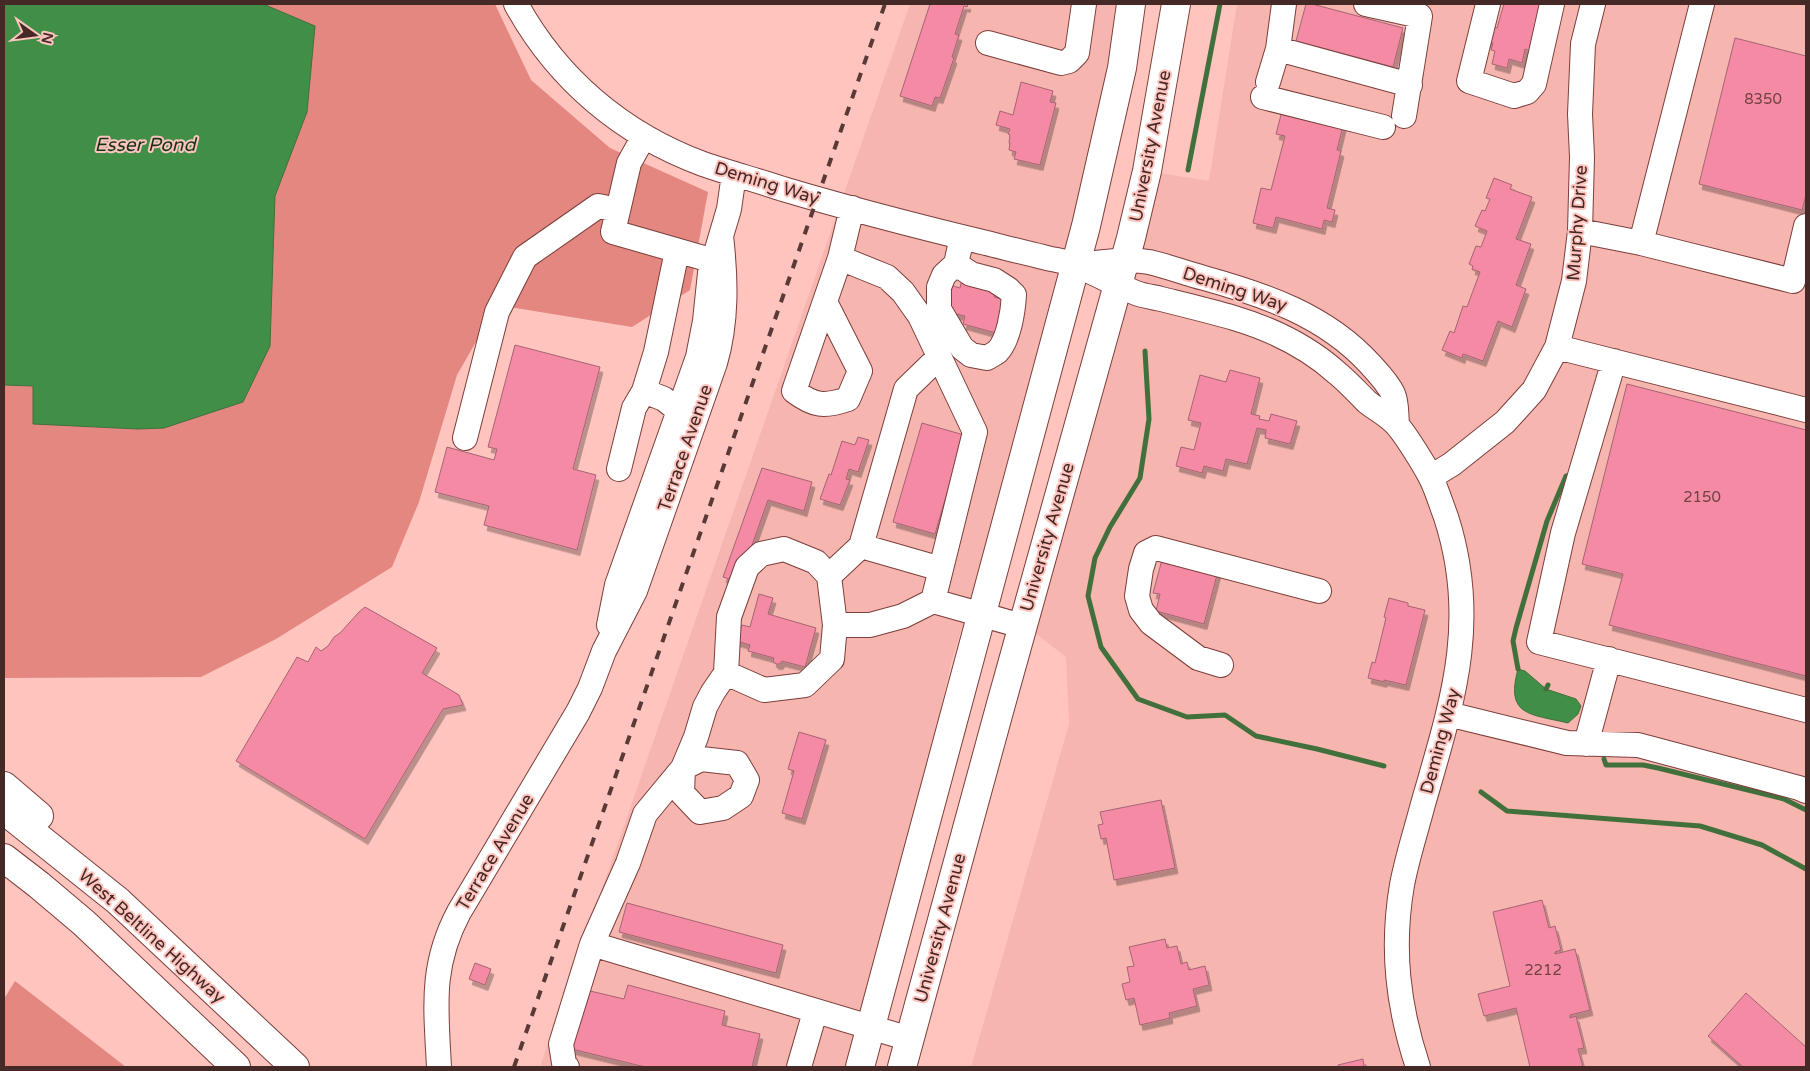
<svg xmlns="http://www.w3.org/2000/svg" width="1810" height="1071" viewBox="0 0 1810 1071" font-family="'Varela Round',sans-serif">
<defs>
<filter id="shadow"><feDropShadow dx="3" dy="5.5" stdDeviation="0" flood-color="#0004"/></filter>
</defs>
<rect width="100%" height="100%" fill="#ffc4be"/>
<!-- built -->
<path fill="#f6b5af" d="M910 4H1131L1075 265 951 663 878 996 859 1067H540Z
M1237 4H1806V1067H971L1069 724 1066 657 1030 629 1147 171 1209 181Z"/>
<!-- green -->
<path fill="#e38780" d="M4 4H495L531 80 610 148 708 192 690 290 632 327 497 305 457 375 419 502 392 567 276 639 201 677 4 678Z
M15 981 126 1067H4V999Z"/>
<!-- water -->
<path fill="#418f47" stroke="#42703d" d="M4 4H263L315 26 307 112 275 196 270 346 243 402 164 428 138 429 33 424V386L4 385Z
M1518 669 1525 671 1546 689 1576 699 1581 706 1578 714 1568 723C1530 714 1505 716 1518 669Z"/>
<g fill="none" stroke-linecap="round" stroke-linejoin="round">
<!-- stream -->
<path stroke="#42703d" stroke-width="5" d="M1188 170 1220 4
M1145 351 1149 419 1140 478 1110 527 1095 558 1088 596 1101 647 1138 699 1187 717 1225 715 1256 736 1317 749 1384 766
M1518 669 1513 641 1516 628 1547 521 1566 476 1569 475
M1546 689 1548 685
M1604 759 1606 765H1643L1658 768 1784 799 1806 810
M1481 792 1507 811 1700 826 1762 845 1806 869"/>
</g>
<!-- building -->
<path fill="#f58aa5" stroke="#a56473" filter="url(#shadow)" d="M930 4H968L967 7 964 6 955 34 959 35 952 57 954 58 940 98 935 97 932 106 900 96Z
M1306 4H1312L1403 28 1393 67 1296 41Z
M1504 4H1542L1530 51 1525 49 1522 63 1509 59 1507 68 1492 64 1495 51 1491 50 1493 43 1480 40 1484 24 1497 28Z
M1735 38 1806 56V195L1802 210 1699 184Z
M1021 82 1053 91 1050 102 1056 103 1040 165 1014 159 1016 152 1009 150 1010 143H1009L1010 135 1008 134 1010 129 996 125 1000 111 1013 115Z
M1283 107 1344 122 1337 150 1341 151 1327 208 1335 210 1332 222 1324 220 1322 229 1276 217 1273 228 1253 223 1261 188 1271 190 1285 136 1276 134Z
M1494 178 1512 185 1510 189 1532 197 1516 239 1531 244 1516 285 1526 289 1512 327 1498 321 1483 361 1463 354 1462 358 1442 350 1450 331 1454 333 1463 306 1467 307 1480 272 1472 269 1473 266 1469 264 1476 246 1481 247 1487 231 1475 226 1482 210 1485 211 1490 199 1486 198Z
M961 283 995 292 994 297 1005 300 996 333 963 324 965 316 943 311 950 285 960 288Z
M515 345 600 367 573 469 596 475 577 550 484 525 489 506 435 492 447 447 494 460 497 449 488 447Z
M1230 370 1260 378 1251 414 1260 416 1259 419 1269 421 1271 414 1297 421 1290 444 1265 438 1266 430 1257 428 1247 464 1226 459 1223 471 1204 466 1202 473 1176 466 1181 447 1194 450 1201 423 1188 420 1200 375 1226 382Z
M1627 384 1806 430V676L1609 625 1623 574 1582 564Z
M922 423 964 435 935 534 893 522Z
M858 437 869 440 858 472 849 469 846 479 850 480 840 505 820 499 829 474 831 475 842 441 855 445Z
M762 468 812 482 804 511 768 500 739 582 723 577Z
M1163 556 1218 571 1204 624 1156 611 1160 594 1153 593Z
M759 594 773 598 768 614 816 628 805 667 782 661 780 664H776L773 661 774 658 748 651 750 645 737 641 742 625 750 627Z
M1389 598 1408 603V606L1425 610 1406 685 1384 680V682L1368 678 1372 662 1375 663 1386 618 1384 617Z
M365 607 437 648 422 673 459 695 463 705 443 709 365 839 236 761 297 657 308 662 316 647 321 651 328 646 334 637 340 633 359 612Z
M799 732 826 740 802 819 782 813 794 771 788 769Z
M1161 800 1175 868 1114 880 1106 838 1101 839 1098 825 1103 824 1100 812Z
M1542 900 1549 928 1555 926 1561 950 1555 952V954L1575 949 1590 1010 1570 1015V1018L1576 1016 1584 1048 1578 1049 1583 1067H1530L1516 1008 1484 1016 1478 994 1510 986 1493 912Z
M627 903 783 945 776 973 619 932Z
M1165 939 1167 948 1177 946 1181 964 1187 962 1189 970 1205 966 1209 985 1193 989 1197 1006 1169 1013 1170 1018 1140 1025 1134 998 1126 1000 1122 984 1130 982 1127 967 1134 966 1129 947Z
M475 963 491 969 485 985 469 979Z
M628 985 725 1011 722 1025 760 1034 752 1067H645L572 1049 586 990 624 999Z
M1746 993 1806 1047V1067H1743L1708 1036Z
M1363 1059 1364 1067H1339L1338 1065Z"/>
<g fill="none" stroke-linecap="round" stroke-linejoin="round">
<!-- minor casing -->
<g stroke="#7c3f3b" stroke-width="26">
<path id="minor" d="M516 4C557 79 622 134 703 164 729 173 756 180 783 189 847 208 912 225 978 241 999 246 1021 252 1043 257 1054 260 1065 261 1075 265 1096 273 1116 285 1136 293 1144 296 1153 297 1161 299 1185 305 1210 311 1234 318 1271 329 1308 347 1337 373 1348 382 1357 392 1367 402 1376 409 1386 414 1394 422 1403 430 1425 466 1431 478 1437 490 1441 504 1446 517 1480 622 1452 703 1423 804 1416 831 1407 858 1402 885 1391 949 1398 1007 1418 1067
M1366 4 1420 16 1404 116
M1488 4 1469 81 1514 96 1527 92 1534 84 1552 4
M1702 4 1641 243 1793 281 1806 226
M988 43 1061 63 1069 61 1077 53 1084 4
M1278 49 1410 85
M1268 82 1278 49 1284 4
M1263 97 1383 127
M644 136 629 163 613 232 714 261
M852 208 840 258 887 277 903 292 920 316 975 432 933 601
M1580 231 1641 243
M677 251 656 352 644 391 664 399 679 411 694 416
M956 264 971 274 994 280 1008 289 1014 295C1013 311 1009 340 997 352 994 354 990 356 987 358L971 355 962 348 939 309V287L944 275 956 264 962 237
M1076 265C1100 263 1126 258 1149 262 1167 266 1185 273 1204 278 1265 295 1325 315 1370 364 1378 373 1388 383 1393 394 1397 402 1396 415 1397 424
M825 302 860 371 848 399C824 407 814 406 794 391L840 258
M1557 347 1806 410
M939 357 906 389 861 546 941 569
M1614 361 1563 533 1539 642 1806 710
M465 438 497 312 525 257 598 206 618 210
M619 469 634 408 644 391
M1431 477 1452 464 1505 422 1534 390 1557 347 1574 281 1580 231 1582 157 1580 114 1583 44 1593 4
M861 546 829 576 835 625H870L903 616 933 601 1022 626
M609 625 617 585 698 357 705 321 710 273 729 209 734 174
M1221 665 1198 658 1151 623 1141 610 1137 596 1141 569 1146 553 1156 548 1319 591
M726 673 729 617 747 567 761 554 784 549 816 562 829 576
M1448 714 1567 743 1638 745 1799 788 1806 791
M1586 744 1609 659
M701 759 737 763 747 780 741 796 723 808 700 812 682 793 683 768Z
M592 944 628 863 645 814 683 768 696 737 705 707 713 692 726 673 764 690 805 685 832 659 835 625
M439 1067C436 1008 430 966 459 912L578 712 590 688 604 651 635 591 715 363C727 322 726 279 721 236
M567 1067 564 1063 561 1044 592 944 910 1039
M799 1067 815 1012"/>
</g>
<!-- major casing -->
<g stroke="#7c3f3b" stroke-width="30">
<path id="major" d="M860 1067 1086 226 1122 68 1131 4
M902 1067 1001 704 1131 238 1147 171 1176 4"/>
</g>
<!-- highway casing -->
<g stroke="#7c3f3b" stroke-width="30">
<path id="highway" d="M4 786 39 816
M4 810 118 901 295 1067
M4 858 39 885 84 923 236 1067"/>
</g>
<!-- minor -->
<use href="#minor" stroke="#fff" stroke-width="24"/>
<!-- major -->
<use href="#major" stroke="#fff" stroke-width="28"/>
<!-- highway -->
<use href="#highway" stroke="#fff" stroke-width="28"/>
<!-- rail -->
<path stroke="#593a36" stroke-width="4" stroke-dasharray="9 9" stroke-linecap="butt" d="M514 1067 885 4"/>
</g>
<g text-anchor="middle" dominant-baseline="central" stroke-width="4" stroke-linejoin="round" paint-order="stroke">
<!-- number labels -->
<g font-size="15" fill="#714146">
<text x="1763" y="99">8350</text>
<text x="1702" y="497">2150</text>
<text x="1543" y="970">2212</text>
</g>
<!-- street labels -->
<g font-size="18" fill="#452926" stroke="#ffc4be">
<text transform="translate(1150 146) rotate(-79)">University Avenue</text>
<text transform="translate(767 183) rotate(17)">Deming Way</text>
<text transform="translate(1577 223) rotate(-86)">Murphy Drive</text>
<text transform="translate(1235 289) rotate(18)">Deming Way</text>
<text transform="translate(685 448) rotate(-71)">Terrace Avenue</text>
<text transform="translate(1047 537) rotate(-74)">University Avenue</text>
<text transform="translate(1440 741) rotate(-75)">Deming Way</text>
<text transform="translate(495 852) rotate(-59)">Terrace Avenue</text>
<text transform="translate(940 928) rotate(-75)">University Avenue</text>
<text transform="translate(152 936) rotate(42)">West Beltline Highway</text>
</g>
<!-- water labels -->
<g font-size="19" font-style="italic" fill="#143416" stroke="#ffc4be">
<text x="145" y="145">Esser Pond</text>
</g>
</g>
<!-- border -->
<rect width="1810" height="1071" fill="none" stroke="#452926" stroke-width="10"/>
<!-- north arrow -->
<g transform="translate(35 35) rotate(104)" stroke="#ffc4be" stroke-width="4" paint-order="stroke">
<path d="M0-4L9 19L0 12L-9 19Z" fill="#452926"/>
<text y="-8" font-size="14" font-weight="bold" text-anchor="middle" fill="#452926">N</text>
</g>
</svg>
